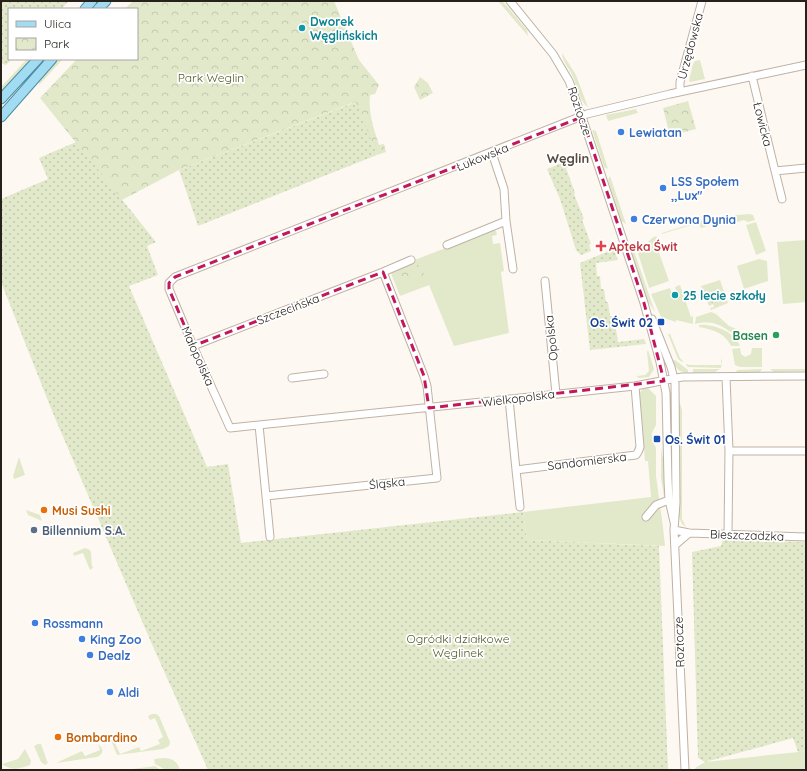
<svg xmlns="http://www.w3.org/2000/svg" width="807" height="771" viewBox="0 0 807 771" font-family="Quicksand,sans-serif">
<defs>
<pattern id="park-crowns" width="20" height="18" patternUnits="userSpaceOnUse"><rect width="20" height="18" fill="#e2e9ca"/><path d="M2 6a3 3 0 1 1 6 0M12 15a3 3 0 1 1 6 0" fill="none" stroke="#c2c8ad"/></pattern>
<pattern id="garden-dots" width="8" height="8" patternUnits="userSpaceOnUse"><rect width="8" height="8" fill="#e2e9ca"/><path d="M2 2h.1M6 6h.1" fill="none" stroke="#c2c8ad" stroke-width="1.8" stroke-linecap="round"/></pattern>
</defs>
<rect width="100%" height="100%" fill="#fef8f2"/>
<!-- grass -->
<path fill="#e2e9ca" d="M498 1H502L506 5 527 30 528 36Z
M562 53 576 75 588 107C578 100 577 83 571 73 568 67 562 60 562 53Z
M27 59H32L1 93V87Z
M58 59H63L39 85V80Z
M700 60 705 79 690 82 689 81 693 64 695 61Z
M636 109 638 113 608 121 606 115Z
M592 130 596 131 608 169 604 167Z
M610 176 626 224 621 221 608 180Z
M749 214 753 215 755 220 748 222 744 220 728 225 727 220 701 228 698 223 662 234V233L701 221 705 218Z
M756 222 766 251 756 255 746 225Z
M492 230 496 231 497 235 492 236 493 244 500 243 504 271 501 272 509 333 454 346 429 285 400 296 390 271 412 261Z
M657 236 655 241 669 281 649 288 637 250C645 247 649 238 657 236Z
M806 240V302L783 304 777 242Z
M634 251 655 312 647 300 631 252Z
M759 259 767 261 768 281 744 289 737 266Z
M720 280 728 303 711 310 710 308 714 307 713 304 709 306 701 286Z
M680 285 691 317 693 316V324L676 320V322L661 317 651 294 670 288 674 299 676 300 678 297 675 287Z
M711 312 716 314 729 326 739 330 740 334 735 335C720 325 714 320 695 324L696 317Z
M699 325C712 323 736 332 740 346H731C724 332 713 330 699 327Z
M668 334H670L680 358 683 361 682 362 678 359Z
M740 348 741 354 745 357 751 354 752 348H762V367H740L735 365 732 349Z
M648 350 654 369 649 377 638 378 637 376 645 375 649 371 647 352Z
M721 359 722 360 721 368 688 367 686 365 687 364 689 365H721Z
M675 360 688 370V373C679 372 676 369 673 361Z
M693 369H720L715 372 693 373Z
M762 369 760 372H736L737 370Z
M770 369H806V371L774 372Z
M648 388 656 396V425L652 433 653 442 656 448V476L663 527 665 546 527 540 523 512 651 497 648 461H645L639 393 643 389Z
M679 400 682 410V519L686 527 682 524 679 517Z
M661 448 664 463 666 494 664 497 661 478Z
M19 457 25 475 14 479 13 476Z
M26 510 40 515 42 521 28 515Z
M85 548 90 550C93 556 90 562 93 568L90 570 83 553 74 556 73 553Z
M152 714H156L159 716 170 742 169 746 163 749 117 755 111 740 116 737 119 739 114 741 120 754 139 747 141 751 160 744 158 740 163 737 155 718 150 720 148 716Z
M38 744H41L47 761 48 763 45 765 41 762 34 746Z
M98 744 101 747C104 751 102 755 97 757L56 763 82 751 85 756 100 750Z
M25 749 31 761 30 765C19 769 12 771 2 764L18 759Z
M806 750V770H696L695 768 705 762 798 752Z
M164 758C172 758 178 762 180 770H166L155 764 154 759Z
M155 766 161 770H126Z"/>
<!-- park -->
<path fill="url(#park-crowns)" d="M133 1H334L359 60 379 85 375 94 370 95C368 113 374 129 379 145L384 144 386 152 377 155 355 102 179 170 122 200 40 98 77 59H137V9H125Z
M420 77 428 83 433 93 420 100 414 87Z
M688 101 696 129 670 136 663 108Z
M420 264 425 277 404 285 399 272Z
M717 285 722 301 711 304 706 288Z"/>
<!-- garden -->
<path fill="url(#garden-dots)" d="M1 1H69L61 9H9V59H12L6 65 1 63Z
M356 102 377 155 198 226 179 170Z
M76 142 156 242 147 246 158 275 129 286 207 467 228 464 241 543 523 512 527 540 659 546 668 770H208L151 642 52 411 1 282V199L48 179 39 158Z
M577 157 579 163 566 168 575 193 574 194 584 219 582 220 591 244 589 245 591 251 581 255 576 250 560 199 547 169Z
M614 249 618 260 596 263 597 276H600L601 289H604L606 302H608L610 316H612L614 329H616L618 342 644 339 646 344 590 350 580 263Z
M723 540 806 542V750L798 752 793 738 705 762 698 758 692 552 721 546Z"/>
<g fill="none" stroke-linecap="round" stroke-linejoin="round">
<!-- minor casing -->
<g stroke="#c0b2a4" stroke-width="9">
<path id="minor" d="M510 1 553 54 569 81 582 117 644 303 660 362 666 393 668 481 669 500 674 522
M806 65 670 94 587 114 175 277 169 283V289L193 346 230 428 635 386 682 377 806 376
M752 76 775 171 806 168
M680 92V82L702 1
M775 171 782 199
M506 221 513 269
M447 245 506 221 504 189 492 153
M383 272 411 260
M545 281 556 394
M652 319 671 367 675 383 676 503 674 530 685 770
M193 346 383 272 424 376 427 386 437 478 266 496
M726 377 729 451 728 534
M292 378 324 374
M509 399 516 470 636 455 638 452 640 447 635 386
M259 425 270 537
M729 451H806
M516 470 520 507
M646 517 656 505 669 500
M674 530 689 533 806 537
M675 545 689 533"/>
</g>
<!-- major casing -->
<g stroke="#4e8ba2" stroke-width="11">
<path id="major" d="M85 9 92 1
M98 9 106 1
M1 99 38 59
M1 117 52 59"/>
</g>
<!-- minor -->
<use href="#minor" stroke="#fff" stroke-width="7"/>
<!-- major -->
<use href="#major" stroke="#a1dcf3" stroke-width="9"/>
</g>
<!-- marked area -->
<path fill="none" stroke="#c2185b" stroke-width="3" stroke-dasharray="8 5" stroke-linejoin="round" d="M582 117 644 303 664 381 429 408 424 376 383 272 193 346 169 289V283L175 277Z"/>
<!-- markers -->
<g fill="#0f9aa8" stroke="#fff" stroke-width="1.5">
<circle cx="302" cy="28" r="4"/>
<circle cx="675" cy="295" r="4"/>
</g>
<g fill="#3f7fe0" stroke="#fff" stroke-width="1.5">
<circle cx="621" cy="132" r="4"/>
<circle cx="663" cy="188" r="4"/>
<circle cx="634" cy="219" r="4"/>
<circle cx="35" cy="623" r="4"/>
<circle cx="82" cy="639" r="4"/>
<circle cx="90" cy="655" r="4"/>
<circle cx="110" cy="692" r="4"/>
</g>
<path fill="#e0444e" stroke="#fff" stroke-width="1.5" d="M599 240h4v4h4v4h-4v4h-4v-4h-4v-4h4z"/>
<g fill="#1a4fb4" stroke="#fff" stroke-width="1.5">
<rect x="657" y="318" width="8" height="8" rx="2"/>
<rect x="653" y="435" width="8" height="8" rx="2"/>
</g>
<circle fill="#2e9e5b" stroke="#fff" stroke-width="1.5" cx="776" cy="335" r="4"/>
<g fill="#e8710a" stroke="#fff" stroke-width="1.5">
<circle cx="44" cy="510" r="4"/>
<circle cx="58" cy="737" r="4"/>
</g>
<circle fill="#5c6f8a" stroke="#fff" stroke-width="1.5" cx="34" cy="530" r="4"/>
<g text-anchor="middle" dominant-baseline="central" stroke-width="3.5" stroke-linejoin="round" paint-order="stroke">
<!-- culture labels -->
<g font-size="12" font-weight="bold" fill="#0d838f" stroke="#fff" text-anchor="start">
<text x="310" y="21">Dworek<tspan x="310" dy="14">Węglińskich</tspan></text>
<text x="683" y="295">25 lecie szkoły</text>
</g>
<!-- street labels -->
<g font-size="12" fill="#26211b" stroke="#fff">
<text transform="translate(690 46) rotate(-75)">Urzędowska</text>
<text transform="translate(580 111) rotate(71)">Roztocze</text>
<text transform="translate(763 124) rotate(76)">Łowicka</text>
<text transform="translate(482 157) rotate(-22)">Łukowska</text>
<text transform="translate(288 309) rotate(-21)">Szczecińska</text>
<text transform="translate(551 338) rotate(-96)">Opolska</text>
<text transform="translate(198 356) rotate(66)">Małopolska</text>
<text transform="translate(518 398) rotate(-7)">Wielkopolska</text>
<text transform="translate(587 461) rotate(-7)">Sandomierska</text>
<text transform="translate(387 483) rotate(-6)">Śląska</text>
<text transform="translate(747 535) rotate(2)">Bieszczadzka</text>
<text transform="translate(679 642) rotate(-92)">Roztocze</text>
</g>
<!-- park labels -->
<g font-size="12" fill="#525b28" stroke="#fff">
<text x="211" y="77">Park Weglin</text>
<text x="458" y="638">Ogródki działkowe<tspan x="458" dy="14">Węglinek</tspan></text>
</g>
<!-- shop labels -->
<g font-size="12" font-weight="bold" fill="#366cbe" stroke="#fff" text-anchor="start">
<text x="629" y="132">Lewiatan</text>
<text x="671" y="181">LSS Społem<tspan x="671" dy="14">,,Lux"</tspan></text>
<text x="642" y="219">Czerwona Dynia</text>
<text x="43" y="623">Rossmann</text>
<text x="90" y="639">King Zoo</text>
<text x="98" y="655">Dealz</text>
<text x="118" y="692">Aldi</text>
</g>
<!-- health labels -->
<g font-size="12" font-weight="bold" fill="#be3a42" stroke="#fff" text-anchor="start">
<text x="609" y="246">Apteka Świt</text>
</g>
<!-- transit labels -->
<g font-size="12" font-weight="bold" fill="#164399" stroke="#fff" text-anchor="end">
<text x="653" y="322">Os. Świt 02</text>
<text x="665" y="439" text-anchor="start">Os. Świt 01</text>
</g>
<!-- leisure labels -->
<g font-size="12" font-weight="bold" fill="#27864d" stroke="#fff" text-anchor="end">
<text x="768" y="335">Basen</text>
</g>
<!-- food labels -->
<g font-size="12" font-weight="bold" fill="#c56008" stroke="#fff" text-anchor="start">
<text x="52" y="510">Musi Sushi</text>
<text x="66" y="737">Bombardino</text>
</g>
<!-- service labels -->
<g font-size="12" font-weight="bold" fill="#4e5e75" stroke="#fff" text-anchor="start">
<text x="42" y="530">Billennium S.A.</text>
</g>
<!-- neighbourhood labels -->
<g font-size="13" font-weight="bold" fill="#55493d" stroke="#fff">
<text x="568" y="158">Węglin</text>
</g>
</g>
<!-- border -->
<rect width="807" height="771" fill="none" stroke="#26211b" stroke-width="4"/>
<!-- legend -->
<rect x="8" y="8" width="130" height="52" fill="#ffffff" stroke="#a8a6a4"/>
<rect x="16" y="21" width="20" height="6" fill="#a1dcf3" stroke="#a8a6a4"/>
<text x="44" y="28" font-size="12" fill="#26211b">Ulica</text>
<rect x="16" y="38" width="20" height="12" fill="url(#park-crowns)" stroke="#a8a6a4"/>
<text x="44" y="48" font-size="12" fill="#26211b">Park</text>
</svg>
